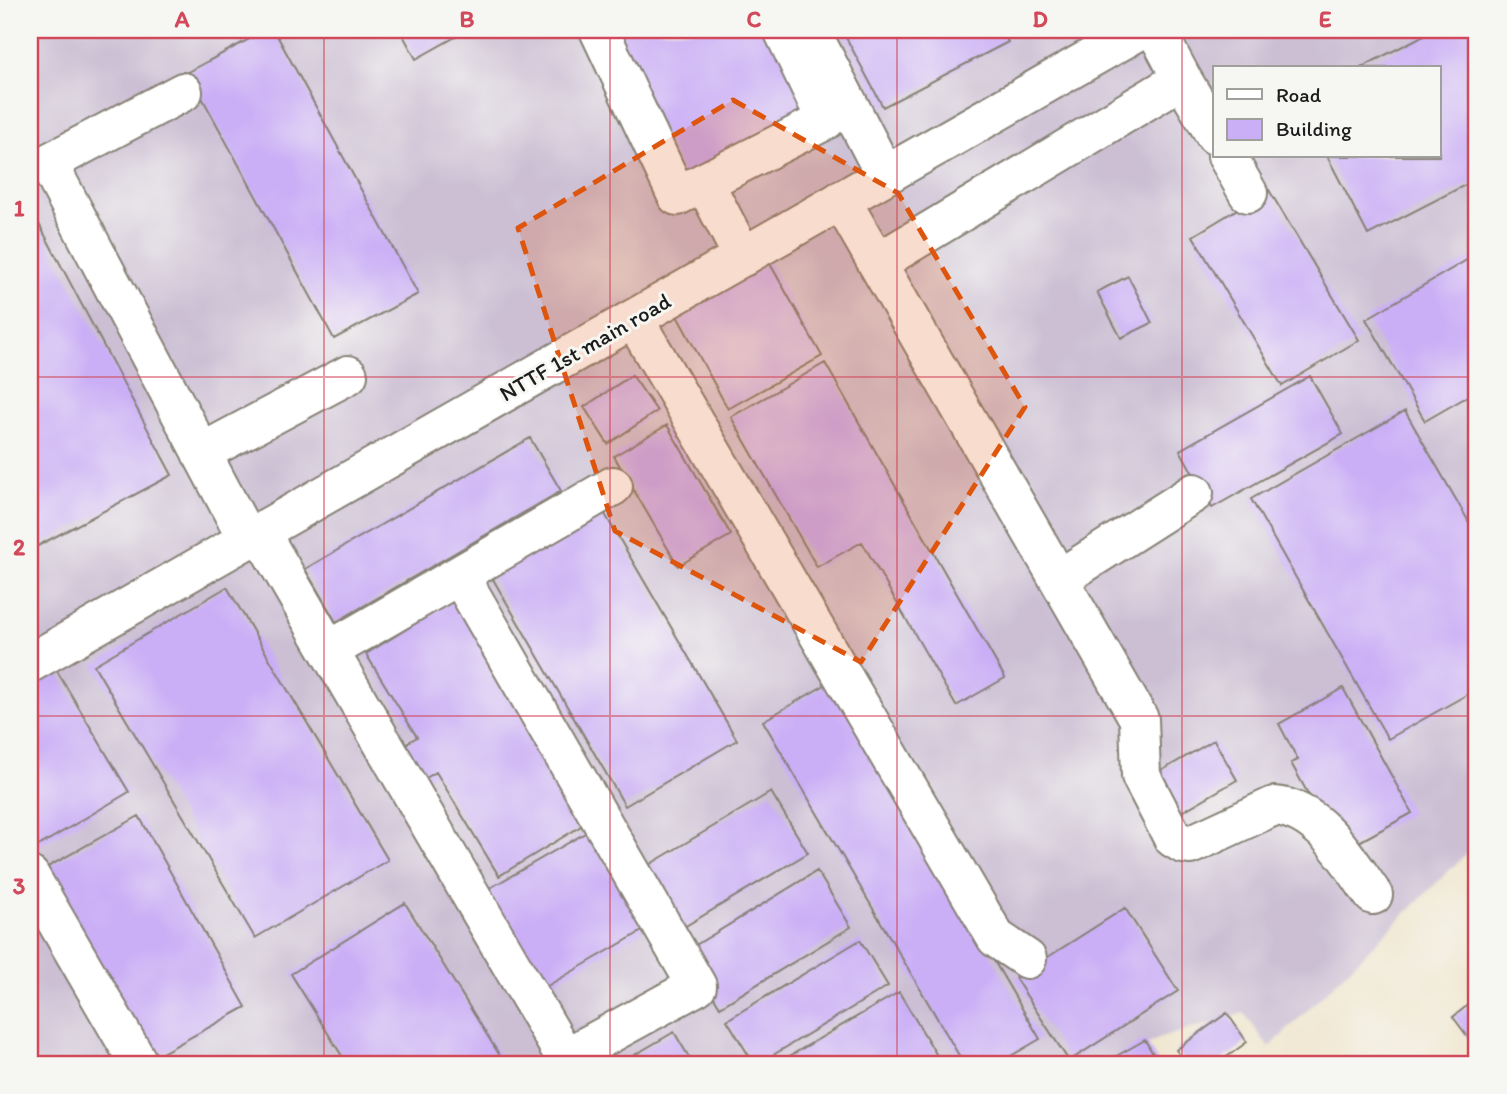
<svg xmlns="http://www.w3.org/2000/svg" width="1507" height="1094" viewBox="0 0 1507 1094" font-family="Itim,sans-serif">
<rect width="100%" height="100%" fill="#f6f6f2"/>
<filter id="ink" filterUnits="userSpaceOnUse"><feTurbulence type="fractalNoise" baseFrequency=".0143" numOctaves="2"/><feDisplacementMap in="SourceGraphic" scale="14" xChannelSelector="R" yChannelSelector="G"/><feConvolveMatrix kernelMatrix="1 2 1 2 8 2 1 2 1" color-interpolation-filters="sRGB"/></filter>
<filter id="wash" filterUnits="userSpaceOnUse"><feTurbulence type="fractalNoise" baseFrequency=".00686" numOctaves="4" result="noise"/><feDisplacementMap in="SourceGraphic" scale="28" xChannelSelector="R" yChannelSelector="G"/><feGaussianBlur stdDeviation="1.57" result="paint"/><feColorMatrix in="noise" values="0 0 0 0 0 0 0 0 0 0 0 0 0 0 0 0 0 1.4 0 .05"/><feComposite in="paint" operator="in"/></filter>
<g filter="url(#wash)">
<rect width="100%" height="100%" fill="#f0e6ce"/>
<!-- industrial -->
<path fill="#ccbfd4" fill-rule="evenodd" d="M30 30H1477V843L1269 1048 1244 1013 1160 1038 1110 1064H30ZM1215 68H1439V156H1215Z"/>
<g id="blocks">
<!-- building -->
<path fill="#cbaff6" d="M266 30H274L418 294 334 339 188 72Z
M400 30H451L455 37 416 59Z
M611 30H773L814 111 684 175Z
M842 30H1002L1008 42 883 107Z
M1434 30H1477V179L1368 235 1327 156H1439V68H1360Z
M1269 190 1359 340 1282 386 1193 236Z
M30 207 172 475 30 550Z
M1477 254V391L1425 421 1366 319Z
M769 262 822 356 728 409 676 314Z
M1128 276 1152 323 1121 338 1097 292Z
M825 363 1005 678 956 706 862 542 817 567 731 417Z
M632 375 657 411 608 444 584 407Z
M1310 376 1343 434 1212 508 1180 450Z
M1405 411 1477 536V689L1388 739 1251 499Z
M667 425 731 535 678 566 614 456Z
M530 438 561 491 336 622 305 569Z
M602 509 737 740 625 806 490 574Z
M227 587 388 860 255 938 94 665Z
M455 599 591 820 499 876 436 772 416 784 396 750 417 737 366 654Z
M51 661 129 792 30 851V674Z
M830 682 1040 1039 997 1064H964L763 721Z
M1343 688 1412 813 1348 848 1332 837 1291 763 1298 760 1279 724Z
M1214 740 1237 780 1171 818 1149 778Z
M771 792 808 853 679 930 642 869Z
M139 816 246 1007 146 1062 46 868Z
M587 832 644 930 542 989 485 891Z
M817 871 851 927 720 1007 686 951Z
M405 903 505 1064H347L291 974Z
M1125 908 1178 991 1069 1061 1015 978Z
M860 940 888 986 758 1064H754L727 1020Z
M899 992 942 1064H776Z
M1473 1001 1477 1007V1049L1453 1017Z
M1227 1013 1247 1042 1217 1064H1187L1176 1050Z
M674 1032 693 1064H619Z
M1145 1040 1159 1064H1117L1113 1058Z"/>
</g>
</g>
<g filter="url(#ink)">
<use href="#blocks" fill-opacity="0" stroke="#868175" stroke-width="2"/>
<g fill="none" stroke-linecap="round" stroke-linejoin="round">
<!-- minor casing -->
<g stroke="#868175" stroke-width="42">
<path id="minor" d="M599 30 677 196 826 120 783 30
M820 49 885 175
M1182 79 1215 135
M183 92 48 163 247 539
M1227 156 1248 193
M704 182 743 257
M841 200 1139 719 1141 776 1173 838 1183 844 1190 845 1274 806C1320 809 1349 861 1373 895
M877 263 1182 79 1156 30
M634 319 996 938 1027 959
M201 453 348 375
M260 532 569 1064
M460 576 697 986 565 1058
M1059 579 1194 493
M330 650 613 486
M30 663 1140 30
M30 876 139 1064"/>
</g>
<!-- minor -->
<use href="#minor" stroke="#fff" stroke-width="38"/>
</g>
</g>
<!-- marked area -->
<path fill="#de560d" fill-opacity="0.2" stroke="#de560d" stroke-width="5" stroke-dasharray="14 9" stroke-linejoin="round" d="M733 100 898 193 1025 407 861 662 615 531 518 228Z"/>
<!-- grid -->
<path fill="none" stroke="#d1495b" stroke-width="2" stroke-opacity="0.55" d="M324 30V1064M610 30V1064M897 30V1064M1182 30V1064M30 377H1477M30 716H1477"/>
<g text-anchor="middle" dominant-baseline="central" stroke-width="6" stroke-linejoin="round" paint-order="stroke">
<!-- street labels -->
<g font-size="23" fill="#1c1c1c" stroke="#f6f6f2">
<text transform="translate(585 347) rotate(-30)">NTTF 1st main road</text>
</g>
</g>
<!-- margin -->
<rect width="1507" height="1094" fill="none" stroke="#f6f6f2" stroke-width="77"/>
<!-- legend -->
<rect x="1213" y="66" width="228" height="91" fill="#f6f6f2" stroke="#9f9f9c" stroke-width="2"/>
<rect x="1227" y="89" width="35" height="10" fill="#ffffff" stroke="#9f9f9c" stroke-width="2"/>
<text x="1276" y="102" font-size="21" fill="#1c1c1c">Road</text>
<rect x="1227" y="119" width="35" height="21" fill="#cbaff6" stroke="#9f9f9c" stroke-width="2"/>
<text x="1276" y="136" font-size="21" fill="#1c1c1c">Building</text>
<rect x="38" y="38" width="1430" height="1018" fill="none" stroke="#d1495b" stroke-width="2.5"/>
<g font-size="23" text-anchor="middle" font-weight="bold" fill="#d1495b">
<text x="182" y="27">A</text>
<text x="467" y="27">B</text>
<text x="754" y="27">C</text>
<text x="1040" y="27">D</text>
<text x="1325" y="27">E</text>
<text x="19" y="216">1</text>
<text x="19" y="555">2</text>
<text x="19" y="894">3</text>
</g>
</svg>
